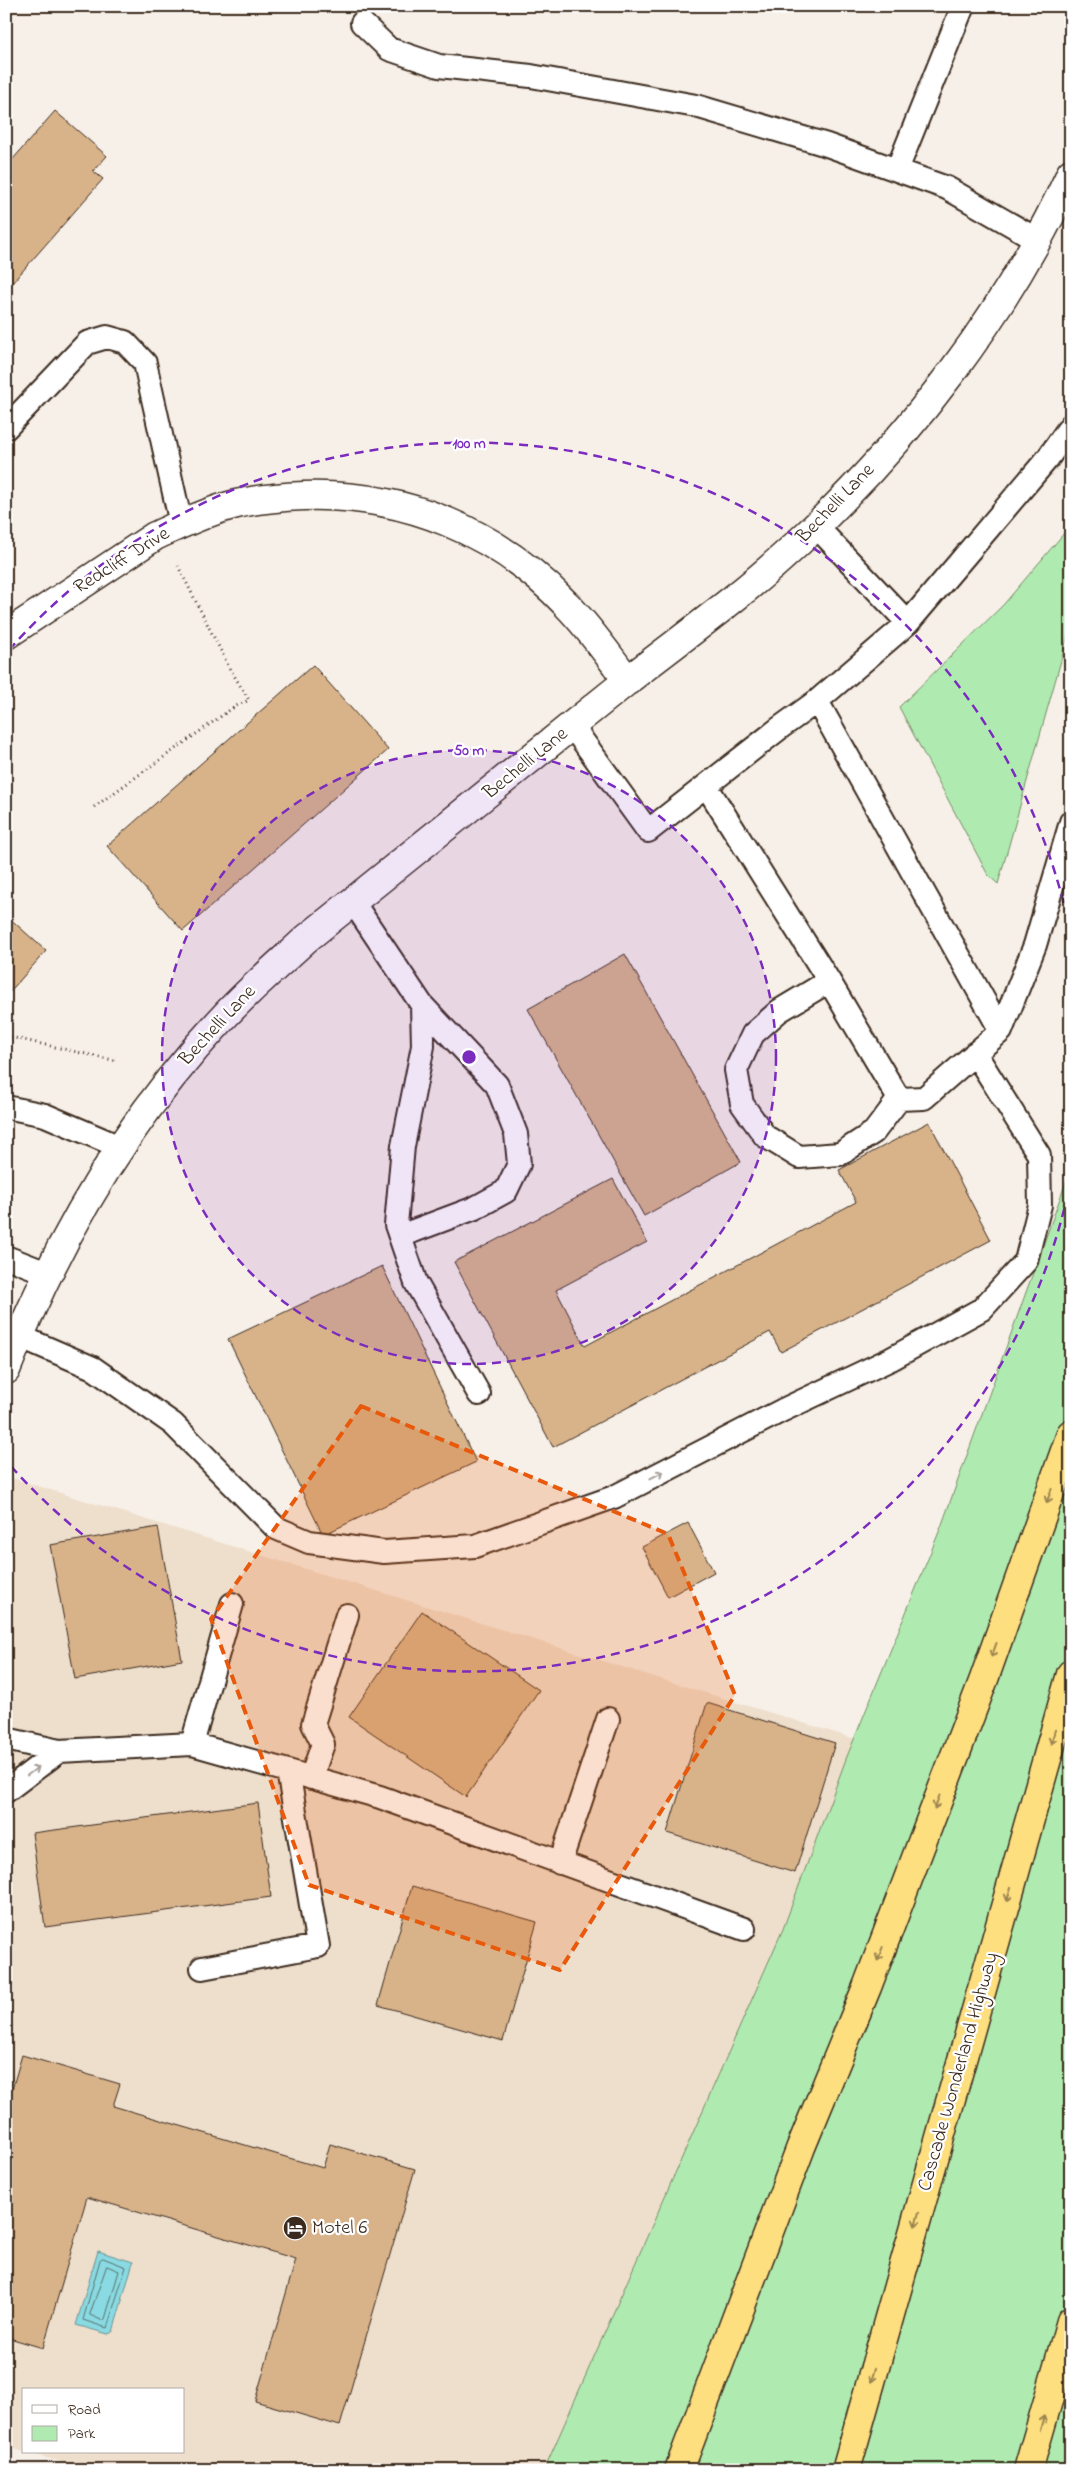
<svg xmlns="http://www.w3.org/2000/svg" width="1077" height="2476" viewBox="0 0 1077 2476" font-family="'Indie Flower',sans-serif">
<rect width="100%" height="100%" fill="#f7f0e8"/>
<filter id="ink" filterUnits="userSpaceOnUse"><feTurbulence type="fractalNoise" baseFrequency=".02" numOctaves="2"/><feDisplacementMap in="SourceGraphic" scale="10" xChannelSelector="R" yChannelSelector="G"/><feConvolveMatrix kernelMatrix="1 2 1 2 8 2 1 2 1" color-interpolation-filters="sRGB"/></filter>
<g filter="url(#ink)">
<!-- built -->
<path fill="#eedecc" d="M12 1478 855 1739 783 1929 544 2470H89L26 2452H184V2390H24V2452L6 2446V1500Z"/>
<!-- green -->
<path fill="#afebb0" stroke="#758a67" d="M1071 525V625L998 884 988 875 899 707 1004 604Z
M1071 1168V2470H544L783 1929 846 1759 941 1527Z"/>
<!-- water -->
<path fill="#89dae2" stroke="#6a9494" d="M98 2251 133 2262 113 2332 108 2334 76 2325Z"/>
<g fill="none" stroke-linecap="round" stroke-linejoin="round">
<!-- shore -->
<path stroke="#5a706c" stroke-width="1" d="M103 2258 126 2267 107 2328 83 2320 100 2260Z
M107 2266 119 2271 105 2319 103 2321 90 2315Z"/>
</g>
<!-- building -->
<path fill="#d8b38a" stroke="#3b2a1e" d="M55 111 107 156 93 171 103 179 6 290V167Z
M313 665 388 750 183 931 107 846Z
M6 915 46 951 6 996Z
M625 954 741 1162 644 1216 528 1009Z
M929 1122 991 1240 781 1352 770 1332 553 1447 454 1262 613 1179 647 1242 556 1290 585 1346 856 1202 839 1170Z
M382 1266 476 1462 323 1535 228 1339Z
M688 1523 714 1572 668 1597 642 1547Z
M158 1527 182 1660 75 1679 50 1545Z
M422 1611 539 1690 466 1797 349 1717Z
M707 1703 835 1743 795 1873 667 1833Z
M258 1803 271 1897 45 1927 32 1833Z
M412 1886 537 1922 503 2041 378 2005Z
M22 2055 120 2084 113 2106 323 2168 330 2144 415 2169 340 2426 255 2401 296 2259 87 2197 43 2348 6 2337V2110Z"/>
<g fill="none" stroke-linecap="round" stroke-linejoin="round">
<!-- service casing -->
<g stroke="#3b2a1e" stroke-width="26">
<path id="service" d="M362 23 389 49 439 66 531 76 696 106 827 145 947 188 1036 239
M897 170 963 6
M6 428 87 343 107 337 125 342 145 363 181 524
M816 526 908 623
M817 701 1001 1031
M572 726 648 831 781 727 817 701 908 623 1048 458 1071 425
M707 787 829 981 899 1099 924 1098 1001 1031 1035 945 1071 822
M353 902 422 1005 423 1046 403 1146 396 1225 416 1283 479 1394
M829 981 779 1011 753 1034 736 1070 742 1104 765 1136 799 1157 840 1154 874 1132 899 1099
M6 1107 45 1115 120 1147
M400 1236 475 1208 506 1191 519 1164 516 1134 497 1085 422 1005
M6 1257 47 1273
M19 1336 93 1368 173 1424 276 1528 309 1542 384 1552 475 1546 614 1497 783 1410 891 1359 982 1309 1026 1261 1040 1205 1039 1155 975 1053
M6 1739 59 1751 192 1744 380 1797 744 1929
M192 1744 232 1604
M311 1778 323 1744 313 1724 347 1615
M6 1791 59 1751
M560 1863 608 1719
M202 1968 318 1946 288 1771"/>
</g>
<!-- minor casing -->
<g stroke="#3b2a1e" stroke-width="31">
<path id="minor" d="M6 635 155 536C179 525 204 513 229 506 253 499 279 497 304 496 404 493 497 531 566 604 589 627 608 655 628 681
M6 1370C56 1241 126 1122 221 1020 247 991 277 966 306 939 413 853 520 767 627 681 685 636 745 593 798 543 909 440 1008 311 1071 173"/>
</g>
<!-- motorway casing -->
<g stroke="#3b2a1e" stroke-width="31">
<path id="motorway" d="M679 2470 801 2147 867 1987 984 1679 1071 1434
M846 2470 1071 1674
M1028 2470 1071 2321"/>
</g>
<!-- path -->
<path stroke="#3b2a1e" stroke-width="3" stroke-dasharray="1 4" stroke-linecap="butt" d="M94 807 234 707 249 700 230 669 178 566
M6 1036 117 1061"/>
<!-- service -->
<use href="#service" stroke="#fff" stroke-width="22"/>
<!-- minor -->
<use href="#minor" stroke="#fff" stroke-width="28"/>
<!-- motorway -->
<use href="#motorway" stroke="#fddf80" stroke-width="28"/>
</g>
<!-- one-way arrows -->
<defs><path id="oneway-shaft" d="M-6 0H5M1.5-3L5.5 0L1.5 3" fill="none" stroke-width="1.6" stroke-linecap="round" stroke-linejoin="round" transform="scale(1.25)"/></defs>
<g stroke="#a79f9a">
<use href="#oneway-shaft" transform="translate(657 1475) rotate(-27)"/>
<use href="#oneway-shaft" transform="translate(33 1771) rotate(-37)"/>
</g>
<g stroke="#9c844f">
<use href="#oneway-shaft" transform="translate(1049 1496) rotate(110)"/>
<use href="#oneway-shaft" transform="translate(994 1650) rotate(110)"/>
<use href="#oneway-shaft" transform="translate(1053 1737) rotate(106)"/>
<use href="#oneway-shaft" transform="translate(937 1802) rotate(111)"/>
<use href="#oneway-shaft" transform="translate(1009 1894) rotate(106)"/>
<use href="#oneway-shaft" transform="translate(880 1954) rotate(111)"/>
<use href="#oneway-shaft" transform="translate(917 2219) rotate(106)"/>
<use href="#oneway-shaft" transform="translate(873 2375) rotate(106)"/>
<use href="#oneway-shaft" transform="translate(1042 2423) rotate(-74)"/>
</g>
</g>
<!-- marked area -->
<path fill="#e8590c" fill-opacity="0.2" stroke="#e8590c" stroke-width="4" stroke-dasharray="10 6" stroke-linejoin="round" d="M361 1406 668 1534 735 1695 560 1970 309 1885 211 1619Z"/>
<!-- distance rings -->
<circle cx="469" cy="1057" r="307" fill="#7b2cbf" fill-opacity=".12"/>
<g fill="none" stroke="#7b2cbf" stroke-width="2.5" stroke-dasharray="9 6">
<circle cx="469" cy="1057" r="307"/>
<path d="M1071 1179A614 614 0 0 1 9 1464M9 650A614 614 0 0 1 1071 935"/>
</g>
<!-- icons -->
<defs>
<g id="hotel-disc" transform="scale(1.25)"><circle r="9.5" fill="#3b2a1e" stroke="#fff"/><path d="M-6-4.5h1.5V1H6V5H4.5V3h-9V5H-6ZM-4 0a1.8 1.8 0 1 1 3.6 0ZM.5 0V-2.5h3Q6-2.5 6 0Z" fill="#fff"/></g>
</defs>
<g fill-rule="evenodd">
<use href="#hotel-disc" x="295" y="2228"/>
</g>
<g text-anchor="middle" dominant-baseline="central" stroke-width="4.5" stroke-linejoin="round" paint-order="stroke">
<!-- street labels -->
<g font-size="20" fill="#3b2a1e" stroke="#fff">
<text transform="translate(836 504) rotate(-46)">Bechelli Lane</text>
<text transform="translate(122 561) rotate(-32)">Redcliff Drive</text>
<text transform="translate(526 764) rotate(-39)">Bechelli Lane</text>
<text transform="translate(218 1026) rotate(-47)">Bechelli Lane</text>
<text transform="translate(959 2072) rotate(-74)">Cascade Wonderland Highway</text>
</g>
<!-- poi labels -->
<g font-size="20" fill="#3b2a1e" stroke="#fff" text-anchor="start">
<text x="312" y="2228">Motel 6</text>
</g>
</g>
<circle cx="469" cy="1057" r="8" fill="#7b2cbf" stroke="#fff" stroke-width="2.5"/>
<g font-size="15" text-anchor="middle" font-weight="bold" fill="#7b2cbf" stroke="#fff" stroke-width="4.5" stroke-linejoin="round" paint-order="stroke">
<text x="469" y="448">100 m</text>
<text x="469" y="755">50 m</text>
</g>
<!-- margin -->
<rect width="1077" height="2476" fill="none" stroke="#fff" stroke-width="25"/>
<rect x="12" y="12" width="1052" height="2451" fill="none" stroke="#3b2a1e" stroke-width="2" filter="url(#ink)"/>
<!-- legend -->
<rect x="22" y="2388" width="162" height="65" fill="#ffffff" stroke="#b1aaa5"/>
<rect x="32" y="2405" width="25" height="8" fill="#ffffff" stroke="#b1aaa5"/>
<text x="68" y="2414" font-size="15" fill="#3b2a1e">Road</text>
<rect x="32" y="2426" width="25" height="15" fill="#afebb0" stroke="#b1aaa5"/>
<text x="68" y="2438" font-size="15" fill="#3b2a1e">Park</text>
</svg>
